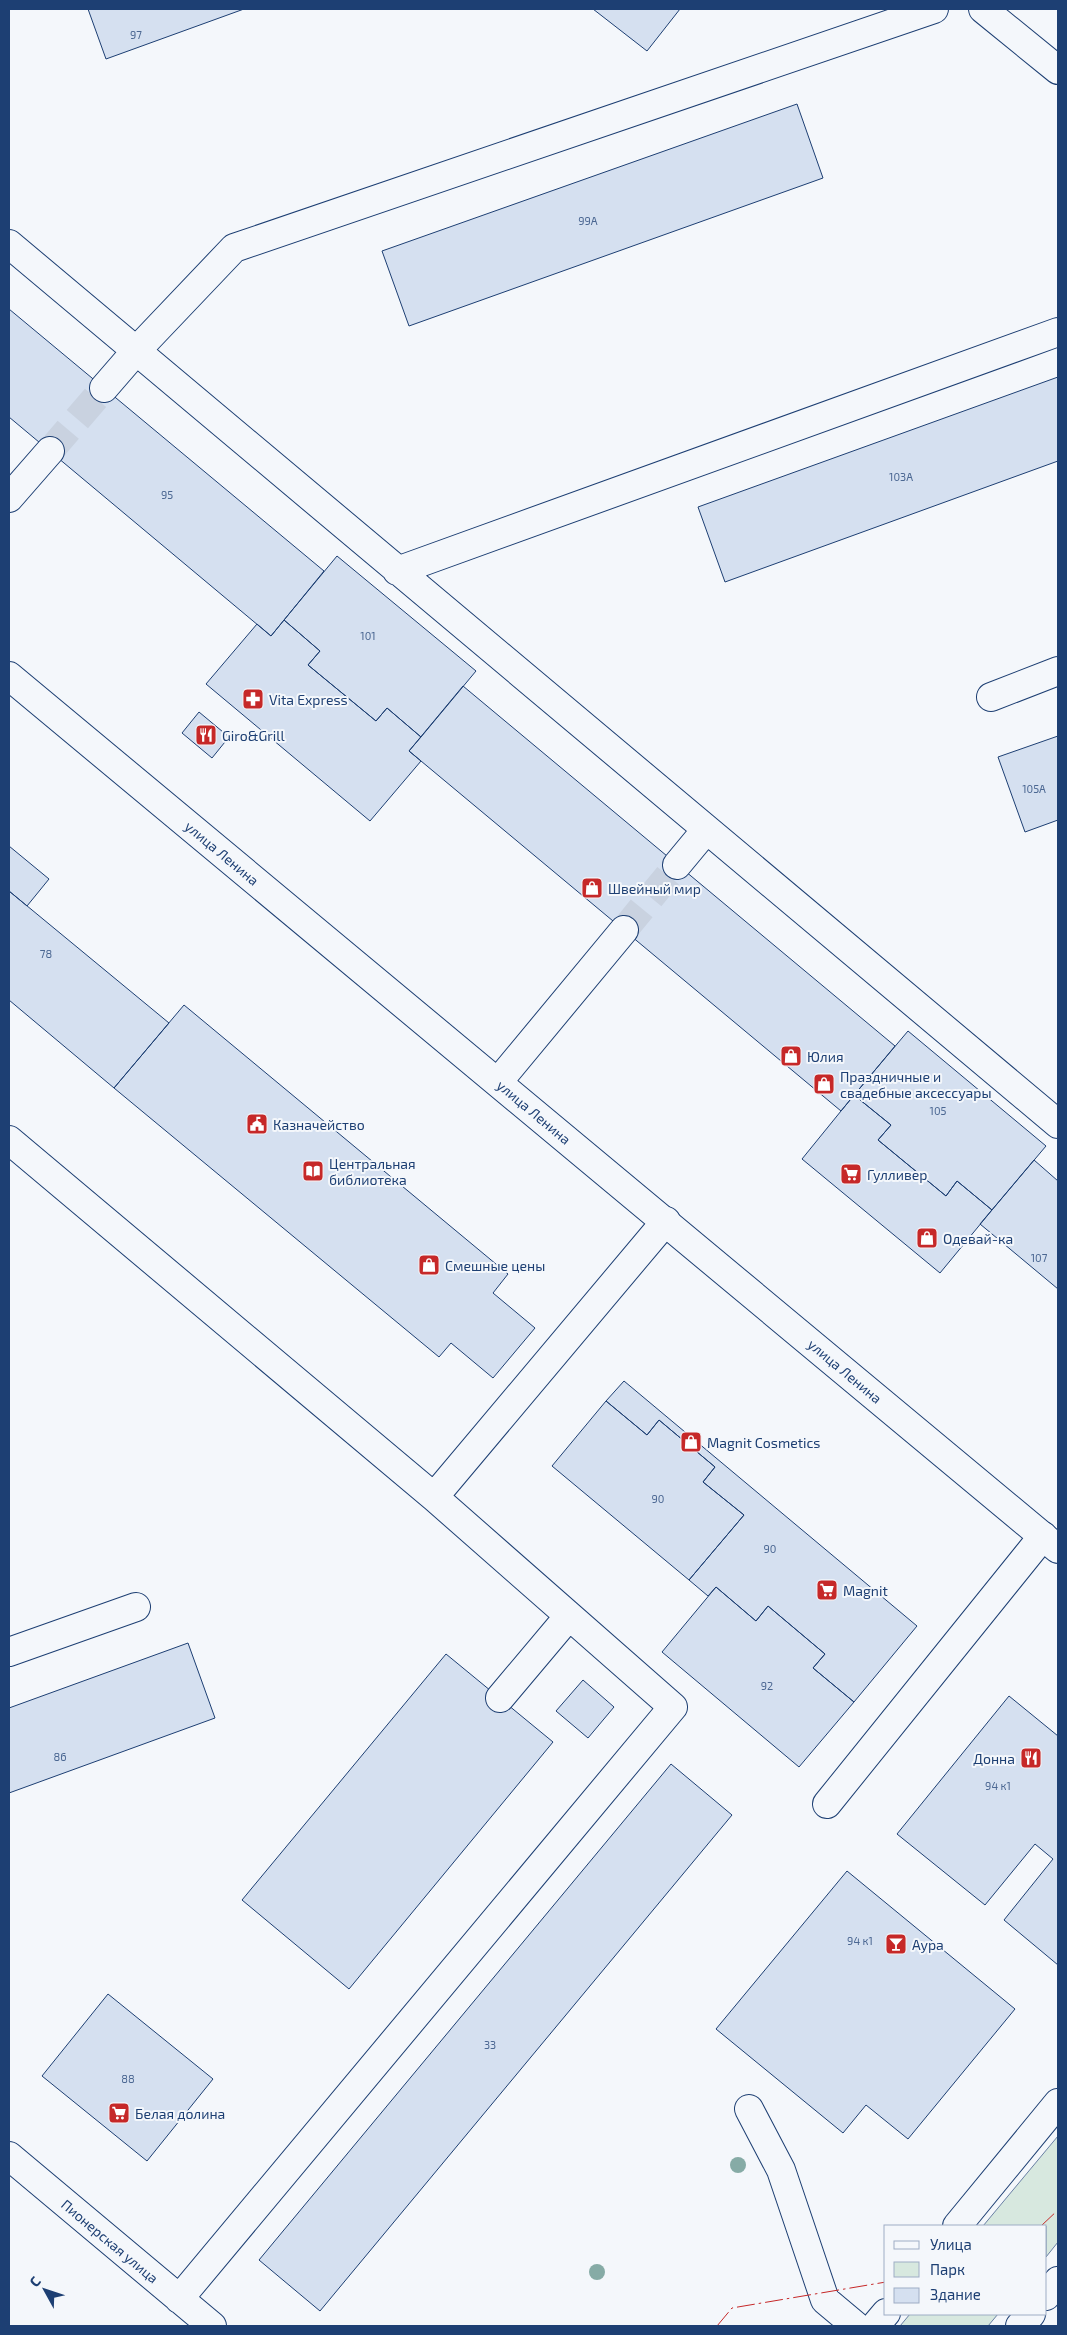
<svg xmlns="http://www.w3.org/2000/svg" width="1067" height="2335" viewBox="0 0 1067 2335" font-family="'Exo 2',sans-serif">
<rect width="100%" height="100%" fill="#f4f7fb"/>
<!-- green -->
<path fill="#d7e8df" stroke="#687fa3" d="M1058 2136V2242L1046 2257V2226H983Z
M910 2314H998L988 2326H900Z"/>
<!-- building -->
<path fill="#d5e0f0" stroke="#1d3f73" d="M88 9H244L106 59Z
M593 9H680L647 51Z
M797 104 823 178 409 326 382 251Z
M9 309 324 571 271 636 9 417Z
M1058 377V461L725 582 698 507Z
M337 556 476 671 421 737 387 708 376 721 308 665 320 651 284 620Z
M284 620 320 651 308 665 376 721 387 708 421 737 409 751 421 761 370 821 206 684 257 624 271 636Z
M463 686 895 1046 841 1111 409 751Z
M199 712 229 737 212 758 182 733Z
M1058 736V820L1025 832 998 757Z
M9 846 49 879 27 906 9 891Z
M9 891 169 1023 114 1088 9 1000Z
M184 1005 508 1274 493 1293 535 1328 493 1378 451 1343 439 1357 114 1088Z
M908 1031 1046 1146 992 1210 957 1181 946 1196 878 1140 891 1125 854 1095Z
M854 1095 891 1125 878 1140 946 1196 957 1181 992 1210 940 1273 802 1159Z
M1034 1160 1058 1181V1289L980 1224Z
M624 1381 917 1626 854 1702 813 1668 825 1654 768 1606 756 1621 716 1587 708 1596 689 1580 744 1515 703 1482 715 1467 659 1420 647 1435 606 1401Z
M606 1401 647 1435 659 1420 715 1467 703 1482 744 1515 689 1580 552 1466Z
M716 1587 756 1621 768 1606 825 1654 813 1668 854 1702 799 1767 662 1652Z
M188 1643 215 1718 9 1793V1708Z
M446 1654 553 1742 349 1989 242 1900Z
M583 1680 614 1707 588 1738 556 1711Z
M1009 1696 1058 1736V1965L1004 1920 1053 1859 1035 1844 985 1905 897 1834Z
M671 1764 732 1815 320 2311 259 2260Z
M847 1871 1015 2009 908 2139 866 2105 843 2133 716 2029Z
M108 1994 213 2079 147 2161 42 2076Z"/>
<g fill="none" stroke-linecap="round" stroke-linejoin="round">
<!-- minor-tunnel -->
<path stroke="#c9d2e0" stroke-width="28" stroke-dasharray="28 14" stroke-linecap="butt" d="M50 451 104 388
M624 930 677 865"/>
<!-- minor casing -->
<g stroke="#1d3f73" stroke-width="30">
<path id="minor" d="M983 9 1058 70
M9 244 1058 1124
M104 388 136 351 234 248 934 9
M9 498 50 451
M397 571 1058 332
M991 697 1058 671
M677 865 706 830
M498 1082 624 930
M9 1140 434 1497
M9 1652 136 1607
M500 1698 569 1616
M827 1804 1043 1536
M749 2109 781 2170 825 2300 856 2326
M9 2156 212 2326
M179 2299 673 1707 434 1497 666 1221"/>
</g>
<!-- major casing -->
<g stroke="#1d3f73" stroke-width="30">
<path id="major" d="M9 676 1058 1549
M957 2226 1058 2103
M1046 2296 1058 2281
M875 2326 886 2313
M1020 2326 1031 2314"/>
</g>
<!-- minor -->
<use href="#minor" stroke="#f4f7fb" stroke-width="28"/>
<!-- major -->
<use href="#major" stroke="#f4f7fb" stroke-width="28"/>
<!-- power -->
<path stroke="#c62828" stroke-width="1" stroke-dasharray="18 4 2.5 4" stroke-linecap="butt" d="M1041 2226 1058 2210
M717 2326 732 2308 886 2282"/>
</g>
<!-- trees -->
<g fill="#86aba6">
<circle cx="738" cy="2165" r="8"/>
<circle cx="597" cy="2272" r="8"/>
</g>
<!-- icons -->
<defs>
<g id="pharmacy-square" transform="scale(1.125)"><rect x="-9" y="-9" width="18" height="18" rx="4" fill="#c62828" stroke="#f4f7fb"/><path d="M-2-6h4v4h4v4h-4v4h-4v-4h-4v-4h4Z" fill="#fff"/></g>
<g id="restaurant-square" transform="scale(1.125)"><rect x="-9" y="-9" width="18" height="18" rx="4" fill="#c62828" stroke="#f4f7fb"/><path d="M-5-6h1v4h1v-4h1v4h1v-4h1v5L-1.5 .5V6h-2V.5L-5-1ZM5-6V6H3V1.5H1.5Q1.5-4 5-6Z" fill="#fff"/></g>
<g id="shop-square" transform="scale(1.125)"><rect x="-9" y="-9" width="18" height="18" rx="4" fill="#c62828" stroke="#f4f7fb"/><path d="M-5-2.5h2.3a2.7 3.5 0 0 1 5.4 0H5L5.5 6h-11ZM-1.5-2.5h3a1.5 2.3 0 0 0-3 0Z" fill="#fff"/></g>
<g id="civic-square" transform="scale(1.125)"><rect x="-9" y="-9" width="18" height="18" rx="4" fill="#c62828" stroke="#f4f7fb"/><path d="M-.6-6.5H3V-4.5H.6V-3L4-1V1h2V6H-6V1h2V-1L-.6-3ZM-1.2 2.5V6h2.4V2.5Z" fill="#fff"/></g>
<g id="library-square" transform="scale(1.125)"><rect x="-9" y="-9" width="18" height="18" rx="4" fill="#c62828" stroke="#f4f7fb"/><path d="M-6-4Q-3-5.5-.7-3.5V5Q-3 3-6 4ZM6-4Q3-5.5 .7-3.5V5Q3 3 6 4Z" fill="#fff"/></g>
<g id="supermarket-square" transform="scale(1.125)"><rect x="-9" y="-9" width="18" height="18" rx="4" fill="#c62828" stroke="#f4f7fb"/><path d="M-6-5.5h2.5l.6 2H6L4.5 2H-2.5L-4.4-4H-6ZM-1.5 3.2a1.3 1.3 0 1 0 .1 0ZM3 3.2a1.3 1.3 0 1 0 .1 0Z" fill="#fff"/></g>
<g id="bar-square" transform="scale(1.125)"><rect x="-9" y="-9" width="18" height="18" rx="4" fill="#c62828" stroke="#f4f7fb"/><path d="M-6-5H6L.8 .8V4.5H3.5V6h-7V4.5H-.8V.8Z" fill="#fff"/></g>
</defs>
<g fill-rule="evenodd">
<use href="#pharmacy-square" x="253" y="699"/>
<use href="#restaurant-square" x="206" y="735"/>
<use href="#shop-square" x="592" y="888"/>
<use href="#shop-square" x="791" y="1056"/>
<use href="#shop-square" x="824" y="1084"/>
<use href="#civic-square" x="257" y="1124"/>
<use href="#library-square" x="313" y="1171"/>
<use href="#supermarket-square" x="851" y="1174"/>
<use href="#shop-square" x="927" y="1238"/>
<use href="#shop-square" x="429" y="1265"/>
<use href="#shop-square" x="691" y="1442"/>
<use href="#supermarket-square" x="827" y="1590"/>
<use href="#restaurant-square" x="1031" y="1758"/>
<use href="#bar-square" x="896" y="1944"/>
<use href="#supermarket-square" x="119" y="2113"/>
</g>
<g text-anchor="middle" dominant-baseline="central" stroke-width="4" stroke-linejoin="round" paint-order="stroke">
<!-- number labels -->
<g font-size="11" fill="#4b6792">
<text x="136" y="34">97</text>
<text x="588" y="220">99А</text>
<text x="901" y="476">103А</text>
<text x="167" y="494">95</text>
<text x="368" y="635">101</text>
<text x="1034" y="788">105А</text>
<text x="46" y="953">78</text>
<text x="938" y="1110">105</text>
<text x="1039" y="1257">107</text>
<text x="658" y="1498">90</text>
<text x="770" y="1548">90</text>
<text x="767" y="1685">92</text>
<text x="60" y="1756">86</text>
<text x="998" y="1785">94 к1</text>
<text x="860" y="1940">94 к1</text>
<text x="490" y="2044">33</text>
<text x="128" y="2078">88</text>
</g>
<!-- poi labels -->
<g font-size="14" fill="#1d3f73" stroke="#f4f7fb" text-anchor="start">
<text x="269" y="699">Vita Express</text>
<text x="222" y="735">Giro&amp;Grill</text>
<text x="608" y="888">Швейный мир</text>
<text x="807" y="1056">Юлия</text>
<text x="840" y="1076">Праздничные и<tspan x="840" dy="16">свадебные аксессуары</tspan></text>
<text x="273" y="1124">Казначейство</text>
<text x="329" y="1163">Центральная<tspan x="329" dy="16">библиотека</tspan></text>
<text x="867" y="1174">Гулливер</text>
<text x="943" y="1238">Одевай-ка</text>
<text x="445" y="1265">Смешные цены</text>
<text x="707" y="1442">Magnit Cosmetics</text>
<text x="843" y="1590">Magnit</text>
<text x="1015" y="1758" text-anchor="end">Донна</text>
<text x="912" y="1944">Аура</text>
<text x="135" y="2113">Белая долина</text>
</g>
<!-- street labels -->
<g font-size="14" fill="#1d3f73" stroke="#f4f7fb">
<text transform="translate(222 853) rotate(40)">улица Ленина</text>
<text transform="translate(534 1112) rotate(40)">улица Ленина</text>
<text transform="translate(845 1371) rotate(40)">улица Ленина</text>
<text transform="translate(110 2241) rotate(40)">Пионерская улица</text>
</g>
</g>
<!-- border -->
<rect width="1067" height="2335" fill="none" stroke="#1d3f73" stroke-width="20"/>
<!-- legend -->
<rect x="884" y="2225" width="162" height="90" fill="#f4f7fb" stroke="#9eadc5"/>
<rect x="894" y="2241" width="25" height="8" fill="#f4f7fb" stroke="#9eadc5"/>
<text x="930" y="2250" font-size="15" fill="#1d3f73">Улица</text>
<rect x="894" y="2262" width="25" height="15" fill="#d7e8df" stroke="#9eadc5"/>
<text x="930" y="2275" font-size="15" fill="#1d3f73">Парк</text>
<rect x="894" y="2288" width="25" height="15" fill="#d5e0f0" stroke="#9eadc5"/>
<text x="930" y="2300" font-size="15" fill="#1d3f73">Здание</text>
<!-- north arrow -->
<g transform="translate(45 2290) rotate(310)" stroke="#f4f7fb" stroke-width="4" paint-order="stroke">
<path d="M0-4L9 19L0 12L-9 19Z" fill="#1d3f73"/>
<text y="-8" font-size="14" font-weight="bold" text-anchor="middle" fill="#1d3f73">С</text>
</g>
</svg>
